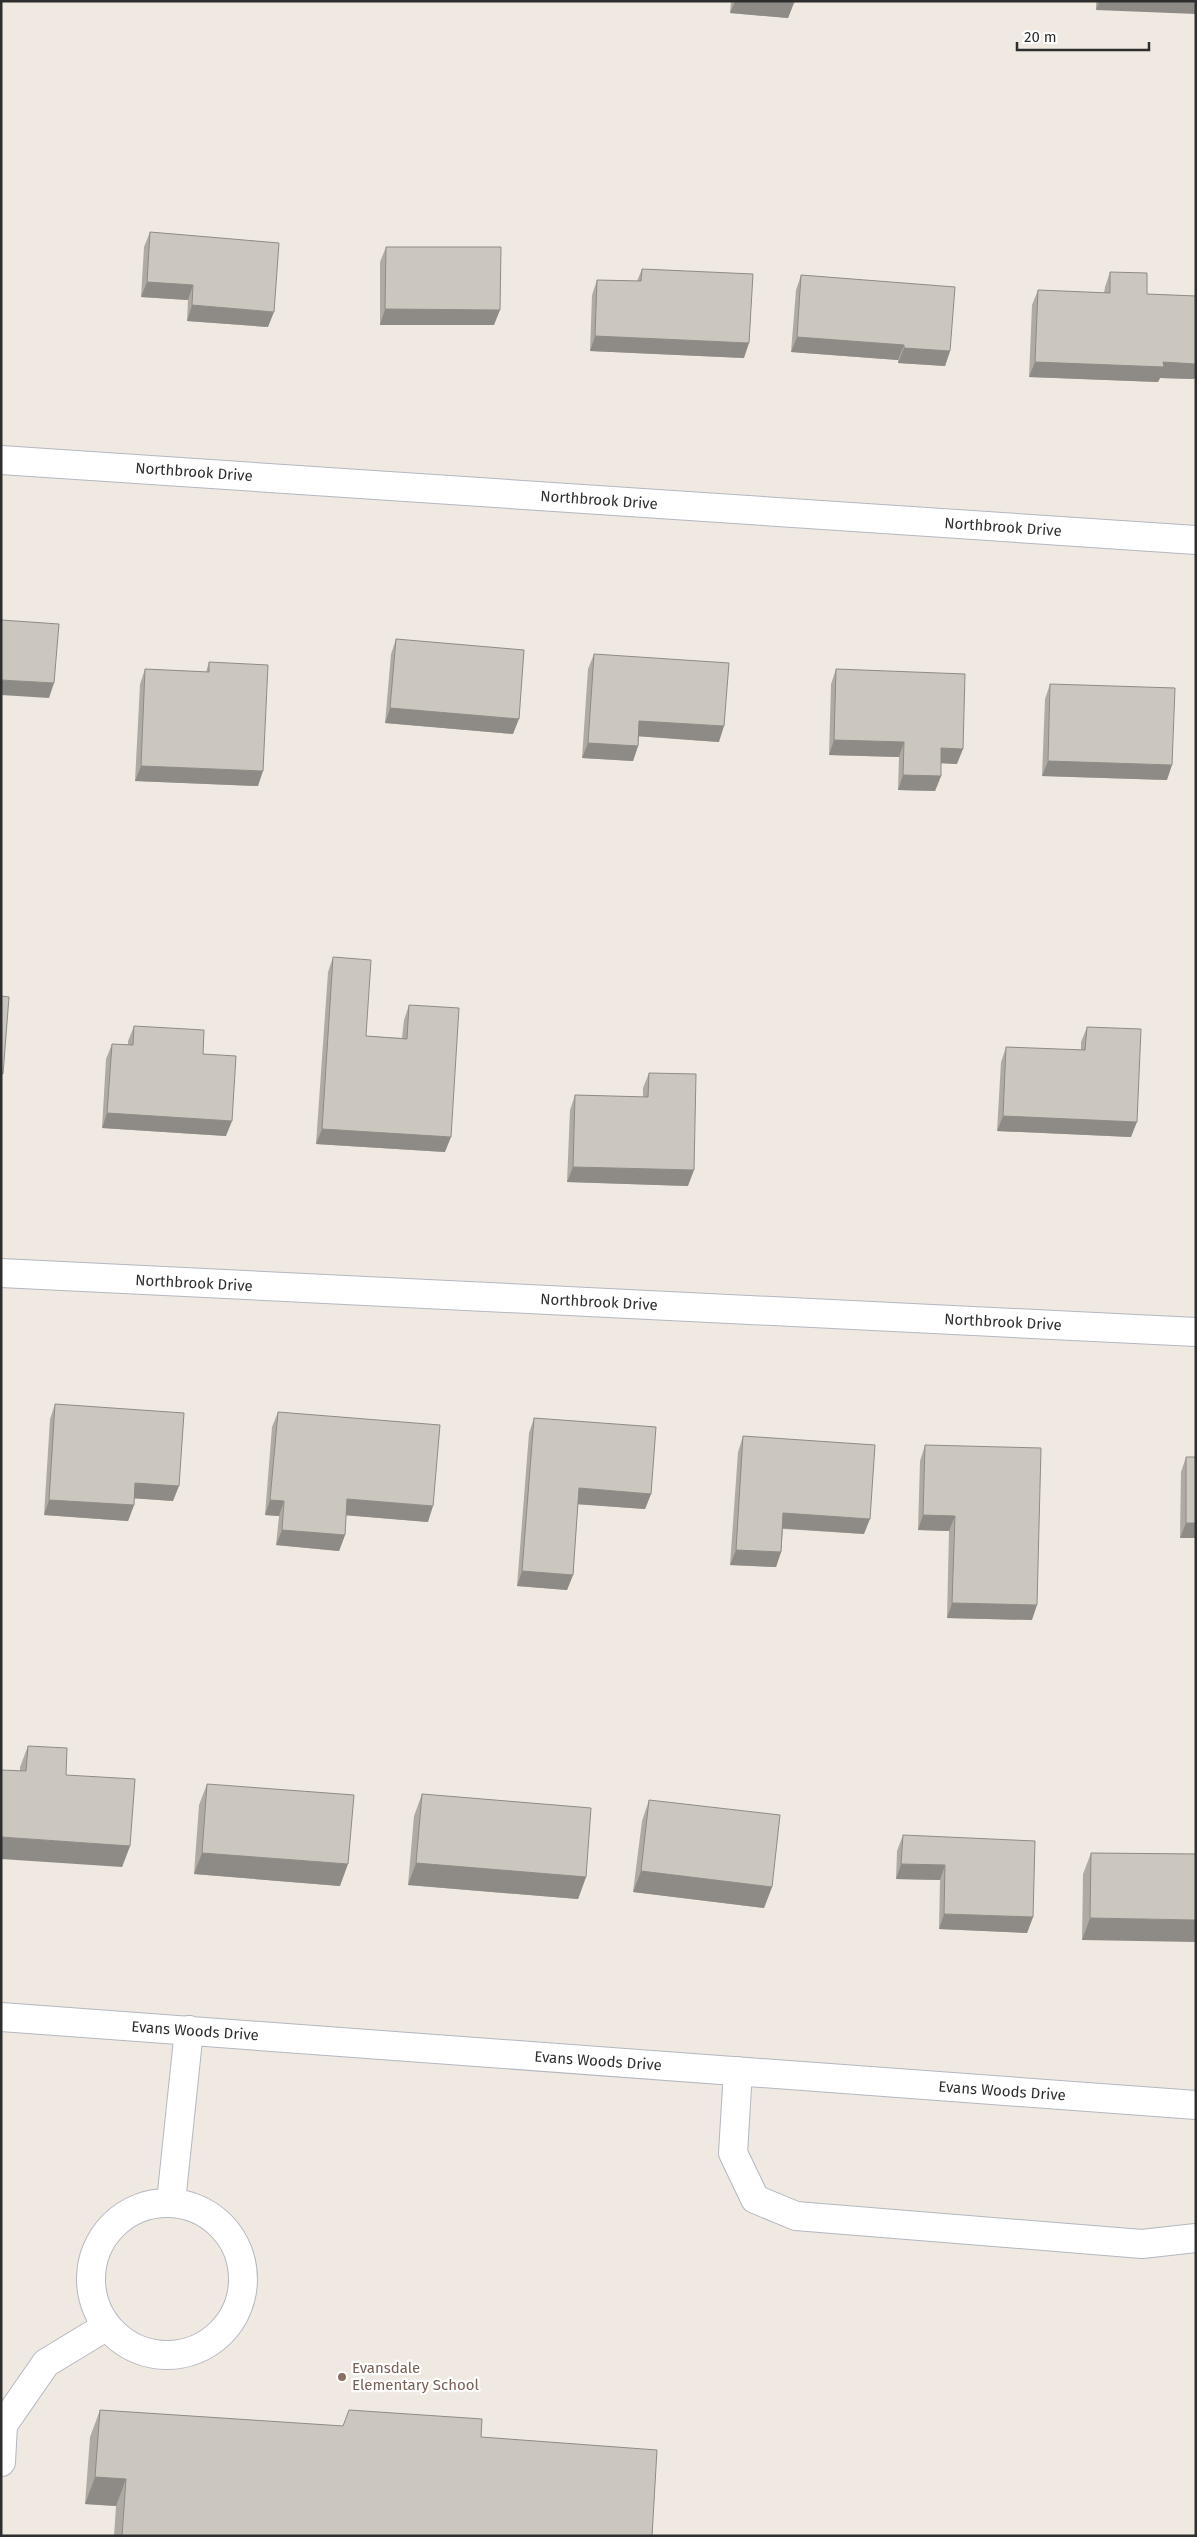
<svg xmlns="http://www.w3.org/2000/svg" width="1197" height="2537" viewBox="0 0 1197 2537" font-family="'Fira Sans',sans-serif">
<rect width="100%" height="100%" fill="#efe9e1"/>
<g fill="none" stroke-linecap="round" stroke-linejoin="round">
<!-- minor casing -->
<g stroke="#b4b7c1" stroke-width="30">
<path id="minor" d="M1 460 1196 540
M1 1273 1196 1332
M1 2017 1196 2105
M738 2071 733 2153 755 2199 796 2216 1142 2244 1196 2238
M171 2202 189 2030
M91 2279a76 76 0 1 1 152 0a76 76 0 1 1-152 0Z
M1 2462 3 2425 46 2363 107 2326"/>
</g>
<!-- minor -->
<use href="#minor" stroke="#fff" stroke-width="28"/>
</g>
<!-- wall -->
<path fill="#afaba4" d="M731 1H794L788 18 730 13Z
M1096 1H1196L1096 10Z
M150 232 268 327 187 321 188 300 141 297 144 247Z
M386 247 494 325H380V262Z
M642 269 744 358 590 351 592 295 597 280 637 281Z
M1110 272 1147 294 1196 296V375L1194 379 1160 378 1158 382 1029 377 1032 305 1038 290 1104 293 1105 287Z
M801 275 950 351 945 366 898 363V360L791 352 796 290Z
M396 639 513 734 385 723 391 654Z
M594 654 719 742 639 736 638 746 633 761 582 758 588 669Z
M209 662 258 786 135 781 140 684 145 669 206 672Z
M836 669 957 764 941 763V776L935 791 898 790 899 757 829 755 831 684Z
M1050 684 1167 780 1042 776 1045 699Z
M333 957 366 1036 402 1038 404 1020 409 1005 445 1152 316 1144 328 972Z
M134 1026 203 1054 226 1136 102 1128 106 1059 112 1044 128 1045V1041Z
M1087 1027 1131 1137 997 1131 1001 1062 1006 1047 1081 1050V1042Z
M649 1073 688 1186 567 1182 570 1110 575 1095 643 1097V1088Z
M55 1404 173 1501 134 1498V1505L128 1521 44 1515 50 1419Z
M278 1412 428 1522 346 1515 345 1535 339 1551 276 1545 279 1516 265 1515 272 1427Z
M534 1418 651 1494 645 1509 578 1504 573 1575 567 1590 517 1586 529 1433Z
M743 1436 864 1534 783 1529 781 1552 776 1567 730 1565 738 1452Z
M925 1445 1032 1620 947 1618 949 1531 918 1530 920 1461Z
M1186 1457 1196 1538H1180L1181 1472Z
M28 1746 66 1775 130 1846 122 1867 20 1771V1767Z
M207 1784 340 1886 194 1874 199 1805Z
M422 1794 586 1877 578 1899 408 1885 414 1816Z
M649 1800 772 1887 764 1908 633 1892 642 1821Z
M903 1835 1033 1917 1027 1933 939 1929 940 1880 896 1879 897 1851Z
M1091 1853 1196 1854 1082 1940 1083 1874Z
M100 2410 481 2437 652 2536H114L116 2506 85 2504 90 2437Z"/>
<!-- shaded-wall -->
<path fill="#8e8b86" d="M735 1H777L794 3 788 18 730 13Z
M1099 1H1196V14L1096 10Z
M147 282 193 285 188 300 141 297Z
M192 305 274 312 268 327 187 321Z
M385 309 500 310 494 325H380Z
M595 336 749 343 744 358 590 351Z
M797 337 904 345 898 360 791 352Z
M904 348 950 351 945 366 898 363Z
M1035 362H1163L1196 364V375L1194 379 1160 378 1158 382 1029 377Z
M1 680 54 683 49 698 1 695Z
M390 708 519 719 513 734 385 723Z
M639 721 724 726 719 742 634 736Z
M834 740 904 742 899 757 829 755Z
M588 743 638 746 633 761 582 758Z
M941 748 963 749 957 764 936 763Z
M1048 761 1172 765 1167 780 1042 776Z
M141 766 263 771 258 786 135 781Z
M903 775 941 776 935 791 898 790Z
M107 1113 232 1121 226 1136 102 1128Z
M1003 1116 1137 1122 1131 1137 997 1131Z
M322 1129 451 1137 445 1152 316 1144Z
M573 1167 694 1170 688 1186 567 1182Z
M135 1483 179 1486 173 1501 129 1498Z
M579 1488 651 1494 645 1509 574 1504Z
M347 1499 433 1506 428 1522 342 1515Z
M49 1500 134 1505 128 1521 44 1515Z
M270 1500 284 1501 279 1516 265 1515Z
M783 1513 870 1519 864 1534 778 1528Z
M923 1515 955 1516 949 1531 918 1530Z
M1186 1523H1196V1538H1180Z
M282 1530 345 1535 339 1551 276 1545Z
M736 1550 781 1552 776 1567 730 1565Z
M522 1571 573 1575 567 1590 517 1586Z
M952 1603 1037 1605 1032 1620 947 1618Z
M1 1837 130 1846 122 1867 1 1859Z
M202 1853 348 1864 340 1886 194 1874Z
M416 1863 586 1877 578 1899 408 1885Z
M901 1864 945 1865 940 1880 896 1879Z
M641 1871 772 1887 764 1908 633 1892Z
M944 1914 1033 1917 1027 1933 939 1929Z
M1090 1918 1196 1920V1942L1082 1940Z
M95 2477 126 2479 116 2506 85 2504Z"/>
<!-- building -->
<path fill="#cbc7bf" stroke="#8e8b86" d="M777 1H794V3Z
M150 232 279 243 274 312 192 305 193 285 147 282Z
M386 247H501L500 310 385 309Z
M642 269 753 274 749 343 595 336 597 280 641 281Z
M1110 272 1147 273V294L1196 296V364L1163 362 1164 367 1035 362 1038 290 1110 293Z
M801 275 955 287 950 351 904 348V345L797 337Z
M1 620 59 624 54 683 1 680Z
M396 639 524 650 519 719 390 708Z
M594 654 729 663 724 726 639 721 638 746 588 743Z
M209 662 268 665 263 771 141 766 145 669 209 672Z
M836 669 965 674 963 749 941 748V776L903 775 904 742 834 740Z
M1050 684 1175 688 1172 765 1048 761Z
M333 957 371 960 366 1036 407 1039 409 1005 459 1008 451 1137 322 1129Z
M1 996 9 997 3 1074H1Z
M134 1026 204 1030 203 1054 236 1056 232 1121 107 1113 112 1044 133 1045Z
M1087 1027 1141 1029 1137 1122 1003 1116 1006 1047 1085 1050Z
M649 1073 696 1074 694 1170 573 1167 575 1095 648 1097Z
M55 1404 184 1413 179 1486 135 1483 134 1505 49 1500Z
M278 1412 440 1425 433 1506 347 1499 345 1535 282 1530 284 1501 270 1500Z
M534 1418 656 1427 651 1494 579 1488 573 1575 522 1571Z
M743 1436 875 1445 870 1519 783 1513 781 1552 736 1550Z
M925 1445 1041 1448 1037 1605 952 1603 955 1516 923 1515Z
M1186 1457H1196V1523H1186Z
M28 1746 67 1748 66 1775 135 1779 130 1846 1 1837V1770L26 1771Z
M207 1784 354 1795 348 1864 202 1853Z
M422 1794 591 1808 586 1877 416 1863Z
M649 1800 780 1815 772 1887 641 1871Z
M903 1835 1035 1841 1033 1917 944 1914 945 1865 901 1864Z
M1091 1853 1196 1854V1920L1090 1918Z
M100 2410 343 2426 349 2410 482 2419 481 2437 657 2450 652 2536H122L126 2479 95 2477Z"/>
<!-- markers -->
<circle fill="#8d6e63" stroke="#fff" stroke-width="2" cx="342" cy="2377" r="5"/>
<g text-anchor="middle" dominant-baseline="central" stroke-width="4.5" stroke-linejoin="round" paint-order="stroke">
<!-- street labels -->
<g font-size="15" fill="#2e2e2e" stroke="#fff">
<text transform="translate(194 472) rotate(4)">Northbrook Drive</text>
<text transform="translate(599 500) rotate(4)">Northbrook Drive</text>
<text transform="translate(1003 527) rotate(4)">Northbrook Drive</text>
<text transform="translate(194 1283) rotate(3)">Northbrook Drive</text>
<text transform="translate(599 1302) rotate(3)">Northbrook Drive</text>
<text transform="translate(1003 1322) rotate(3)">Northbrook Drive</text>
<text transform="translate(195 2031) rotate(4)">Evans Woods Drive</text>
<text transform="translate(598 2061) rotate(4)">Evans Woods Drive</text>
<text transform="translate(1002 2091) rotate(4)">Evans Woods Drive</text>
</g>
<!-- education labels -->
<g font-size="15" fill="#785e54" stroke="#fff" text-anchor="start">
<text x="352" y="2368">Evansdale<tspan x="352" dy="17">Elementary School</tspan></text>
</g>
</g>
<!-- border -->
<rect width="1197" height="2537" fill="none" stroke="#2e2e2e" stroke-width="5"/>
<!-- scale -->
<path d="M1017 42v8h132v-8" fill="none" stroke="#2e2e2e" stroke-width="2.5"/>
<text x="1024" y="42" font-size="15" fill="#2e2e2e" stroke="#ffffff" stroke-width="4" paint-order="stroke">20 m</text>
</svg>
